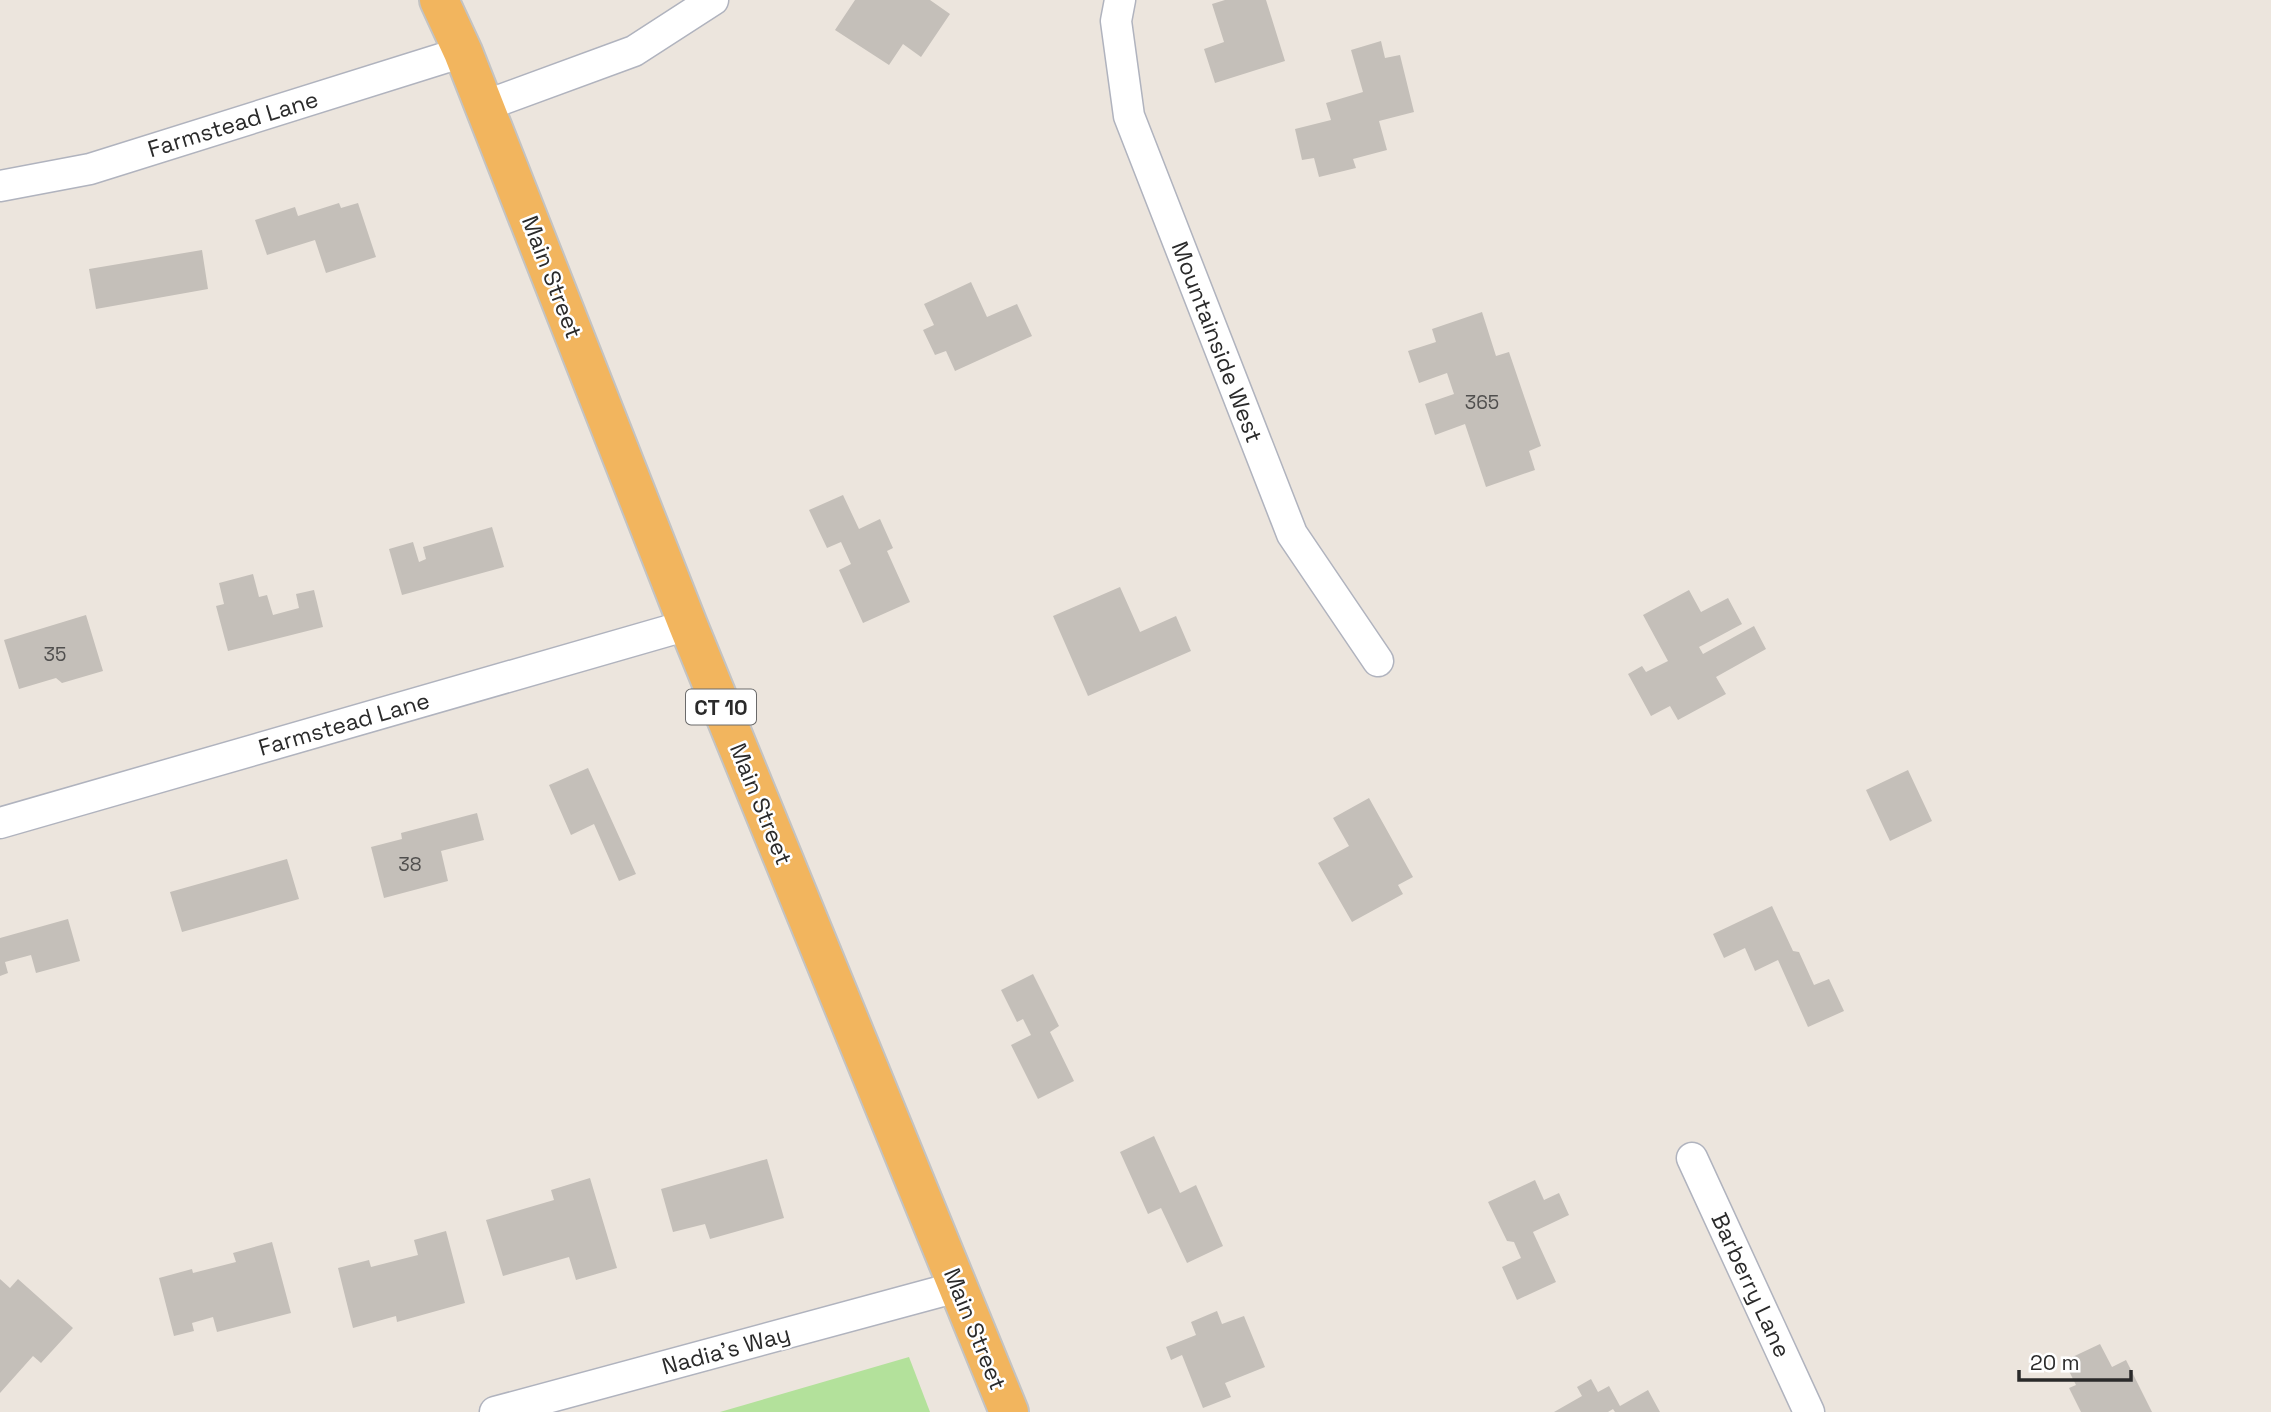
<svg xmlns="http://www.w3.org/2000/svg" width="2271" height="1412" viewBox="0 0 2271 1412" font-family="'Space Grotesk',sans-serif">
<rect width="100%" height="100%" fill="#ece5dd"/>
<!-- green -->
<path fill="#b3e19b" d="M909 1357 930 1412H720Z"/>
<!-- building -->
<path fill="#c4bfb9" d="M855 0H930L950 14 921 57 903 44 889 65 835 30Z
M1225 0H1266L1285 61 1215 83 1204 49 1224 42 1212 4Z
M1381 41 1385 58 1400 55 1414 112 1379 121 1387 150 1353 159 1356 168 1319 177 1314 158 1302 160 1295 129 1331 120 1326 103 1363 92 1351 50Z
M339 203 341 208 358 203 376 257 326 273 315 240 267 255 255 220 295 207 298 216Z
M202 250 208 289 96 309 89 269Z
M971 282 987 317 1017 304 1032 336 955 371 946 351 935 355 923 330 934 325 924 304Z
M1482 312 1496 356 1509 352 1541 446 1529 451 1535 470 1486 487 1465 424 1435 435 1425 404 1454 394 1447 373 1419 383 1408 351 1436 342 1432 329Z
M843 495 859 529 880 519 893 548 887 551 910 602 863 623 839 570 851 564 841 542 827 548 809 510Z
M492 527 504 567 402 595 389 549 413 542 419 562 426 559 423 547Z
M253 574 259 597 267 595 273 615 299 608 296 594 314 590 323 627 228 651 216 606 224 604 219 583Z
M1120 587 1140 632 1176 616 1191 651 1088 696 1053 616Z
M1689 590 1701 612 1728 598 1742 624 1699 647 1703 654 1754 626 1766 649 1716 677 1726 694 1678 720 1670 706 1651 716 1628 674 1642 666 1646 672 1668 661 1643 615Z
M86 615 103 671 62 683 56 678 19 689 4 640Z
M588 768 636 874 619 881 594 824 571 835 549 785Z
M1908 770 1932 821 1890 841 1866 790Z
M1369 798 1413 877 1398 885 1403 894 1352 922 1318 863 1349 846 1333 818Z
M477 813 484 840 441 851 448 881 384 898 371 847 402 839 401 833Z
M287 859 299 899 182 932 170 892Z
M1772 906 1793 951 1799 952 1814 985 1829 979 1844 1011 1808 1027 1778 960 1755 971 1745 948 1724 958 1713 934Z
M68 919 80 961 36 973 31 955 5 962 8 973 0 976V938Z
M1033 974 1059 1026 1050 1032 1074 1081 1038 1099 1011 1045 1031 1035 1023 1019 1017 1022 1001 990Z
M1154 1136 1180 1193 1196 1185 1223 1246 1187 1263 1161 1208 1148 1214 1120 1152Z
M767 1159 784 1218 710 1239 705 1224 673 1232 661 1189Z
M590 1178 617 1268 576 1280 569 1257 503 1276 486 1220 554 1200 551 1190Z
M1535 1180 1544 1200 1559 1193 1569 1215 1533 1232 1556 1282 1517 1300 1502 1267 1521 1258 1514 1242 1507 1241 1488 1202Z
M446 1231 465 1303 397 1322 396 1316 353 1328 338 1268 369 1260 371 1267 418 1255 414 1240Z
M272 1242 291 1313 217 1332 213 1317 192 1323 194 1331 174 1336 159 1278 192 1269 193 1273 236 1262 233 1253Z
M0 1279 10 1288 18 1279 73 1328 41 1363 33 1356 0 1393Z
M1217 1311 1222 1324 1244 1316 1265 1367 1225 1383 1231 1397 1203 1408 1182 1355 1171 1360 1166 1347 1196 1335 1191 1322Z
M2100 1344 2112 1367 2126 1360 2152 1412H2081L2069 1388 2076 1385 2064 1361Z
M1591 1379 1598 1392 1609 1386 1620 1406 1648 1390 1660 1412H1615L1613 1409 1608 1412H1554L1582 1396 1577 1387Z"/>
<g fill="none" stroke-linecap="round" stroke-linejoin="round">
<!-- minor casing -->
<g stroke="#b0b3be" stroke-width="33">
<path id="minor" d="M1120 0 1116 21 1129 116 1292 534 1378 661
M484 106 634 51 713 0
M0 186 90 169 463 52
M0 823 688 625
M1692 1158 1809 1412
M495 1412 957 1287"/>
</g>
<!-- trunk casing -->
<g stroke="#c3c3c3" stroke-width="42">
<path id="trunk" d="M439 0 463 52 688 625 1009 1412"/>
</g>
<!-- minor -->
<use href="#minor" stroke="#fff" stroke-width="30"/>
<!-- trunk -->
<use href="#trunk" stroke="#f2b55e" stroke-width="38"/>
</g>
<g text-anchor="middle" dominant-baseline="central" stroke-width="5" stroke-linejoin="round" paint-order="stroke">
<!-- number labels -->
<g font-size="19" fill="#504f4e">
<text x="1482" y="402">365</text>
<text x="55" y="654">35</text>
<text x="410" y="864">38</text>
</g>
<!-- shield labels -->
<rect fill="#fff" stroke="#6a6a6a" stroke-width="2" x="686" y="689.5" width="70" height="35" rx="5"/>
<g font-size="21" font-weight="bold" fill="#2a2a2a">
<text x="721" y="707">CT 10</text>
</g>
<!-- street labels -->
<g font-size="23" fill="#2a2a2a" stroke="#fff">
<text transform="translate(233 124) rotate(-17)">Farmstead Lane</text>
<text transform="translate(552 277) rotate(69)">Main Street</text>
<text transform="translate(1217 342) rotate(69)">Mountainside West</text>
<text transform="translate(344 724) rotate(-16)">Farmstead Lane</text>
<text transform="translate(761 804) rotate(68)">Main Street</text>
<text transform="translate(1751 1285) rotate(65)">Barberry Lane</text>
<text transform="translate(975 1329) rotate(68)">Main Street</text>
<text transform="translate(726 1350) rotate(-15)">Nadia's Way</text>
</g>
</g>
<!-- scale -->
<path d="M2019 1370v10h112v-10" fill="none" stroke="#2a2a2a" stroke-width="3.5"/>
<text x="2030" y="1370" font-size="21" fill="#2a2a2a" stroke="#ffffff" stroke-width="5" paint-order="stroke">20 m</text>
</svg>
